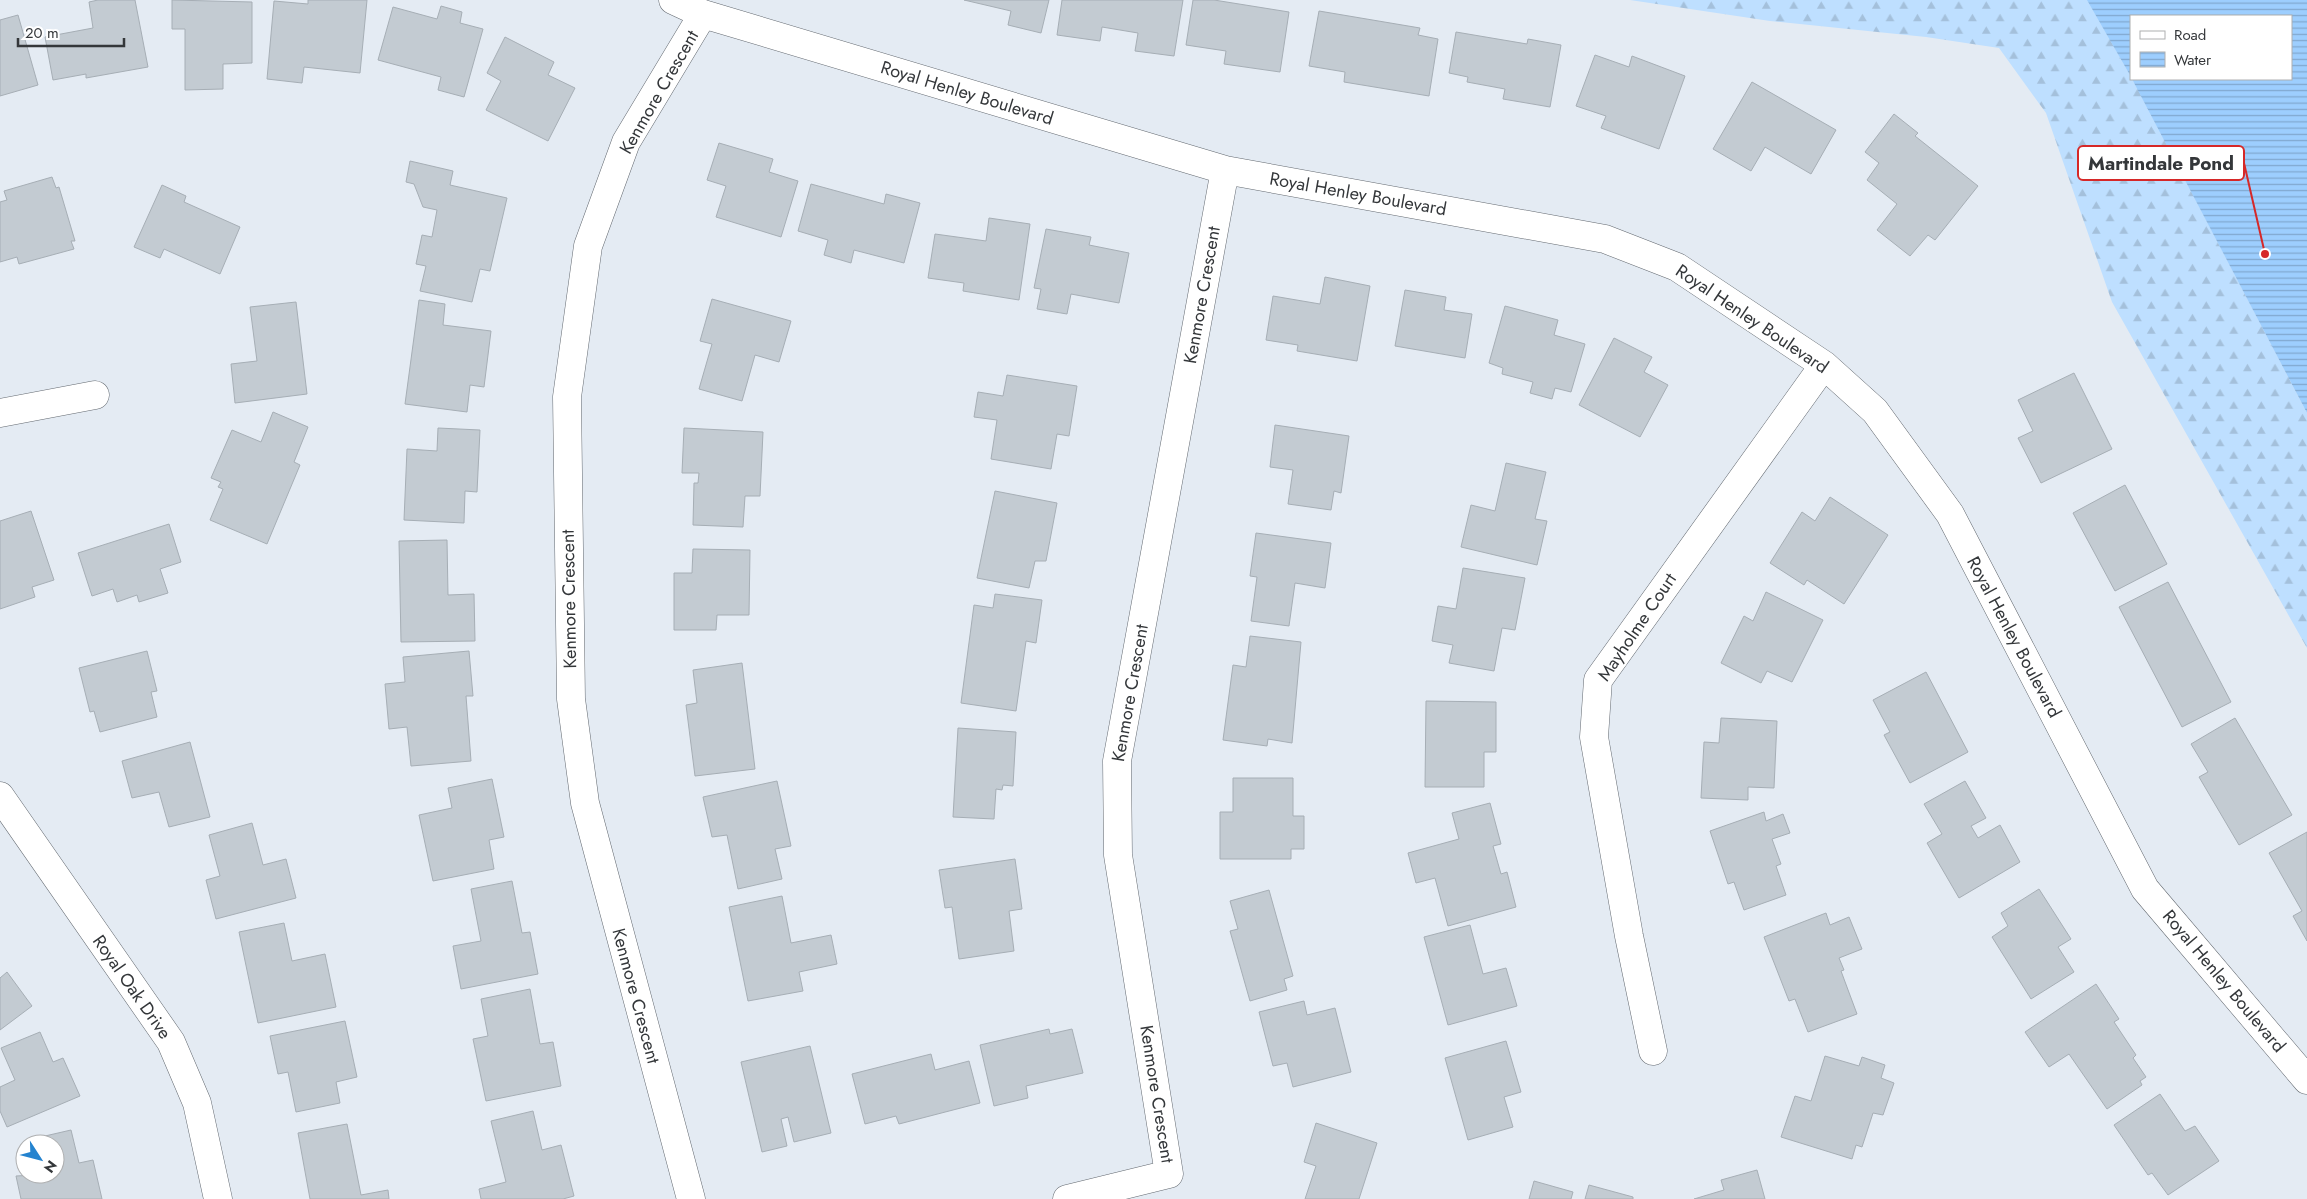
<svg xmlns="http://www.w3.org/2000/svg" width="2307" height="1199" viewBox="0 0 2307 1199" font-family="Jost,sans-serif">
<defs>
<pattern id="forest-firs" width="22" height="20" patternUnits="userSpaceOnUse" patternTransform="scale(1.25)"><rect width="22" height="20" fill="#bedfff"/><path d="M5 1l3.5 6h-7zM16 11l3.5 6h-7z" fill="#a4c0db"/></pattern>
<pattern id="water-rules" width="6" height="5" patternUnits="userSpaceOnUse" patternTransform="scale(1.25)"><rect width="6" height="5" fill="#9dcefe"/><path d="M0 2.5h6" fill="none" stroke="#81a8cf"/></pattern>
</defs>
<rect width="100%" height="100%" fill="#e4ebf3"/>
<!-- forest -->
<path fill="url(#forest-firs)" d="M1630 0H2088L2141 95 2307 413V648L2112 302 2046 113 1999 48 1926 37 1770 21Z"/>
<!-- water -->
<path fill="url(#water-rules)" d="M2087 0H2307V413L2132 79H2291V16H2131V77Z"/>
<!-- building -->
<path fill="#c3cbd2" stroke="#a6aeb5" d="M98 0H135L148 67 86 78V74L53 80 45 37 93 28 89 2Z
M172 0 252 2V63L223 64V89L185 90V29H172Z
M308 0H367L360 73 304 67 302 83 267 79 274 1 308 4Z
M964 0H1049L1041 33 1008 25 1011 11Z
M1062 0H1183L1174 56 1135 51 1138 33 1102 27 1100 41 1057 35Z
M1193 0H1214L1289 12 1280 72 1224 64 1226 51 1186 45Z
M441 6 462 12 460 23 483 29 464 97 438 90 441 77 378 60 393 7 437 19Z
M1319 11 1420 28 1418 35 1438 39 1429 96 1344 82 1345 72 1309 66Z
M18 15 38 85 0 96V20Z
M1456 32 1527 44 1528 39 1561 45 1550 107 1503 99 1505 89 1467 82 1468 77 1449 73Z
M505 37 554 62 548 75 575 88 548 141 486 110 501 81 487 73Z
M1595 55 1629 67 1632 56 1685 76 1659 149 1601 128 1606 116 1576 106Z
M1752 82 1836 130 1811 174 1765 147 1751 171 1713 149Z
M1894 114 1918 133 1915 136 1978 186 1935 240 1928 235 1910 256 1877 230 1897 204 1867 180 1879 163 1865 152Z
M719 143 773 159 769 172 798 181 781 237 716 217 726 186 707 180Z
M410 161 453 171 450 185 507 198 490 271 480 269 472 302 420 291 426 266 416 264 422 235 432 237 437 210 423 207 414 184 406 182Z
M52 177 56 188 59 187 75 241H71L74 249 19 264 17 257 0 262V202L7 200 4 191Z
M811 184 884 204 886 194 920 203 904 263 854 250 851 263 824 255 828 240 798 231Z
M162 185 186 196 184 202 240 227 220 274 164 249 160 258 134 247Z
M989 218 1030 224 1019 300 963 291 964 283 928 278 935 234 986 241Z
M1046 229 1091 237 1089 245 1129 253 1119 303 1071 294 1067 314 1037 309 1041 289 1034 288Z
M1325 277 1370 286 1357 361 1297 351 1298 345 1266 340 1273 296 1320 304Z
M1405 290 1446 297 1444 310 1472 314 1465 358 1395 346Z
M712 299 791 321 779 362 755 355 742 401 699 389 712 344 700 341Z
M419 300 445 304 443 325 491 331 484 387 470 385 467 412 405 404Z
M296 302 307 394 235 403 231 364 257 361 250 307Z
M1505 306 1558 320 1554 335 1585 344 1571 392 1555 388 1552 399 1530 393 1533 382 1502 374 1503 368 1489 363Z
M1614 338 1652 357 1644 372 1668 385 1640 437 1579 405Z
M2074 373 2112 449 2041 483 2018 438 2033 431 2018 400Z
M1007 375 1077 386 1069 436 1057 434 1051 469 991 459 997 420 974 417 978 392 1003 396Z
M273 412 308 427 294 462 300 465 267 544 210 520 223 489 218 487 221 482 211 478 232 430 261 442Z
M1275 425 1349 436 1341 493 1334 491 1331 510 1288 504 1293 470 1270 467Z
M438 428 480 430 477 492 465 491 464 523 404 520 407 449 437 451Z
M684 428 763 432 760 496H745L743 527 693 525 694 483H698L699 473H682Z
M1506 463 1546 472 1535 519 1547 521 1537 565 1461 547 1471 505 1495 511Z
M2125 485 2167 564 2115 591 2073 513Z
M995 491 1057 503 1046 561H1035L1029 588 977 578Z
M1830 497 1888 535 1844 604 1807 580 1804 585 1770 563 1802 512 1815 521Z
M31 511 54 580 32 587 35 597 0 609V521Z
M169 524 181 562 160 569 168 593 139 602 137 595 117 602 113 589 92 596 78 553Z
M1256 533 1331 543 1325 588 1295 583 1289 626 1251 621 1257 577 1250 576Z
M447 540 448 595 474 594 475 641 401 642 399 541Z
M693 549 750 550 749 615H717L716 630H674V573H692Z
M1463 568 1525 578 1515 630 1502 628 1494 671 1449 663 1453 645 1432 641 1438 606 1456 609Z
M2168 582 2231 702 2182 727 2119 607Z
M1766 592 1823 620 1792 682 1767 671 1761 683 1721 663 1744 616 1753 621Z
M995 594 1042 600 1036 643 1026 641 1016 711 961 703 974 605 993 608Z
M1250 636 1301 642 1292 743 1268 739 1267 746 1223 740 1233 665 1246 667Z
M147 651 157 691 151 692 157 717 100 732 94 711 90 712 79 668Z
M469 651 473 696H466L471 761 411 766 407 727 389 729 385 684 405 682 403 657Z
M742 663 755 769 695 776 686 705 697 703 693 670Z
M1926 672 1968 752 1910 783 1884 735 1890 732 1873 700Z
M1426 701 1496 702V752H1484V787H1425Z
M1721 718 1777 721 1774 788 1748 787V800L1701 798 1704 742 1719 743Z
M2235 718 2292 815 2239 845 2199 777 2208 772 2191 744Z
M958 728 1016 732 1013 786 1003 785 1002 790 996 789 994 819 953 817Z
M190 742 210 817 169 827 159 792 132 798 122 761Z
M1233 778H1293V816H1304V849H1291V859H1220V812H1233Z
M492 779 504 837 489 840 494 869 433 881 419 815 452 808 448 788Z
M777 781 791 846 775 849 782 879 738 889 727 835 712 837 703 797Z
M1965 781 1986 818 1971 826 1978 838 2000 825 2020 862 1959 898 1927 843 1942 834 1924 804Z
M1490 803 1501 844 1493 846 1501 874 1507 872 1516 907 1448 926 1435 878 1416 883 1408 853 1459 839 1452 813Z
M1764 812 1766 821 1783 814 1790 833 1772 839 1781 864 1776 866 1786 895 1744 910 1734 882 1728 884 1710 831Z
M252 823 263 865 286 859 296 898 216 919 206 880 220 876 209 835Z
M2307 832V941L2293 916 2302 911 2269 853Z
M1015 859 1022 909 1009 911 1014 951 959 959 952 907 945 908 939 870Z
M512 881 522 933 530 932 538 974 461 989 453 946 481 941 471 889Z
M2039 889 2071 939 2058 947 2074 972 2031 999 1992 937 2008 926 2001 913Z
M1269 890 1293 976 1284 979 1287 990 1250 1001 1230 931 1238 929 1230 901Z
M782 896 791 943 831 935 837 964 799 972 803 991 748 1001 729 907Z
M1826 913 1830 925 1849 917 1862 949 1839 958 1844 970 1841 971 1857 1014 1808 1032 1795 999 1789 1001 1764 937Z
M284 923 292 961 325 954 336 1007 258 1023 239 932Z
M1470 925 1483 974 1506 968 1517 1006 1448 1025 1424 937Z
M7 972 32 1006 0 1030V978Z
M2096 984 2119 1019 2114 1022 2136 1055 2133 1058 2146 1077 2140 1081 2142 1085 2107 1109 2069 1054 2049 1067 2025 1032Z
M530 989 540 1044 553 1042 561 1086 486 1101 473 1039 488 1036 481 999Z
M1304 1001 1307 1015 1335 1008 1351 1072 1293 1087 1287 1063 1273 1066 1259 1012Z
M345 1021 357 1077 336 1082 340 1103 296 1112 288 1072 278 1074 270 1036Z
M1049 1029 1050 1034 1072 1029 1083 1073 1026 1086 1028 1098 994 1106 980 1045Z
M40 1032 53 1062 63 1058 80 1096 7 1127 0 1111V1087L15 1080 1 1048Z
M1506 1041 1521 1092 1504 1097 1513 1127 1468 1140 1445 1058Z
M810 1046 831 1133 794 1142 788 1117 781 1119 787 1146 762 1152 741 1062Z
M931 1054 935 1070 969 1061 980 1103 899 1124 896 1116 865 1124 852 1074Z
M1825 1056 1859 1066 1862 1057 1885 1065 1881 1078 1894 1083 1883 1115 1873 1113 1862 1147 1856 1145 1852 1159 1781 1137 1795 1096 1811 1101Z
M2160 1094 2185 1131 2195 1126 2219 1161 2168 1195 2152 1173 2148 1175 2114 1125Z
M533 1111 542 1150 561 1145 574 1196 563 1199H481L479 1189 506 1182 491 1121Z
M1316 1123 1377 1143 1359 1199H1305L1316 1166 1304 1162Z
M347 1124 361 1195 388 1190 389 1199H310L298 1133Z
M71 1130 79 1163 93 1160 102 1199H21L16 1176 55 1174V1144H33L32 1139Z
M1757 1170 1765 1199H1694L1724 1190 1721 1180Z
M1534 1181 1573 1192 1571 1199H1529Z
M1589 1185 1633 1197V1199H1585Z"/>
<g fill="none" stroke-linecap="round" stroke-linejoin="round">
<!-- street casing -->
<g stroke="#636970" stroke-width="29">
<path id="street" d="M673 0 703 14 1225 170 1605 239 1677 267 1824 365 1875 411 1950 514 2145 889 2307 1080
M0 413 95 395
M0 796 171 1042 197 1103 218 1199
M1653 1051 1629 936 1594 737 1598 680 1824 365
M691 1199 585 803 571 699 567 397 588 246 626 142 703 14
M1067 1199 1169 1174 1118 855 1117 761 1225 170"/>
</g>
<!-- street -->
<use href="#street" stroke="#fff" stroke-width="28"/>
</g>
<g text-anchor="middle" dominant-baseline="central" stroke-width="4" stroke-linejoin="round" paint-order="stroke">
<!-- street labels -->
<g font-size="18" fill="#34373a" stroke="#fff">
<text transform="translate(659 92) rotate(-60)">Kenmore Crescent</text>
<text transform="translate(967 93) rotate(17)">Royal Henley Boulevard</text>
<text transform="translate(1358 194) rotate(10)">Royal Henley Boulevard</text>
<text transform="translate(1202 295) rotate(-80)">Kenmore Crescent</text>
<text transform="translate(1752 319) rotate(34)">Royal Henley Boulevard</text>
<text transform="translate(569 599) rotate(-91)">Kenmore Crescent</text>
<text transform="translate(1637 627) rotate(-56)">Mayholme Court</text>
<text transform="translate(2014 637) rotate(62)">Royal Henley Boulevard</text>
<text transform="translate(1130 693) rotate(-80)">Kenmore Crescent</text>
<text transform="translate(2224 981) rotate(50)">Royal Henley Boulevard</text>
<text transform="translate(132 987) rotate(55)">Royal Oak Drive</text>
<text transform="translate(636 996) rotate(75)">Kenmore Crescent</text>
<text transform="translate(1157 1094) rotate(81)">Kenmore Crescent</text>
</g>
</g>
<!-- callouts -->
<path fill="none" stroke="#d62828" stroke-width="2" d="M2265 254L2244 163"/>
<circle fill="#d62828" stroke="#fff" stroke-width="2" cx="2265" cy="254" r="5"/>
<rect fill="#fff" stroke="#d62828" stroke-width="2" x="2078" y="146" width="166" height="34" rx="5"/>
<g font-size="19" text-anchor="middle" font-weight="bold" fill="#34373a">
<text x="2161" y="170">Martindale Pond</text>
</g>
<!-- legend -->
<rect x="2130" y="15" width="162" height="65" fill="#ffffff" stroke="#aeafb0"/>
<rect x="2140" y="31" width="25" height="8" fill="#ffffff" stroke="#aeafb0"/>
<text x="2174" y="40" font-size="15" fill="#34373a">Road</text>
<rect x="2140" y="52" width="25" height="15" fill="url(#water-rules)" stroke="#aeafb0"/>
<text x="2174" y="65" font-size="15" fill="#34373a">Water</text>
<!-- north arrow -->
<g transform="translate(40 1159) rotate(126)"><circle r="24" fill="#ffffff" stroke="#aeafb0"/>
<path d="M0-4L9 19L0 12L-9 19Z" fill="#2483cf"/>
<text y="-8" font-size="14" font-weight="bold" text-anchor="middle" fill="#34373a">N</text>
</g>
<!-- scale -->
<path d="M18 38v8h106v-8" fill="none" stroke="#34373a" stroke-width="2.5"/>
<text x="25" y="38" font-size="15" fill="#34373a" stroke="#ffffff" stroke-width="4" paint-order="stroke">20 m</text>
</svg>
